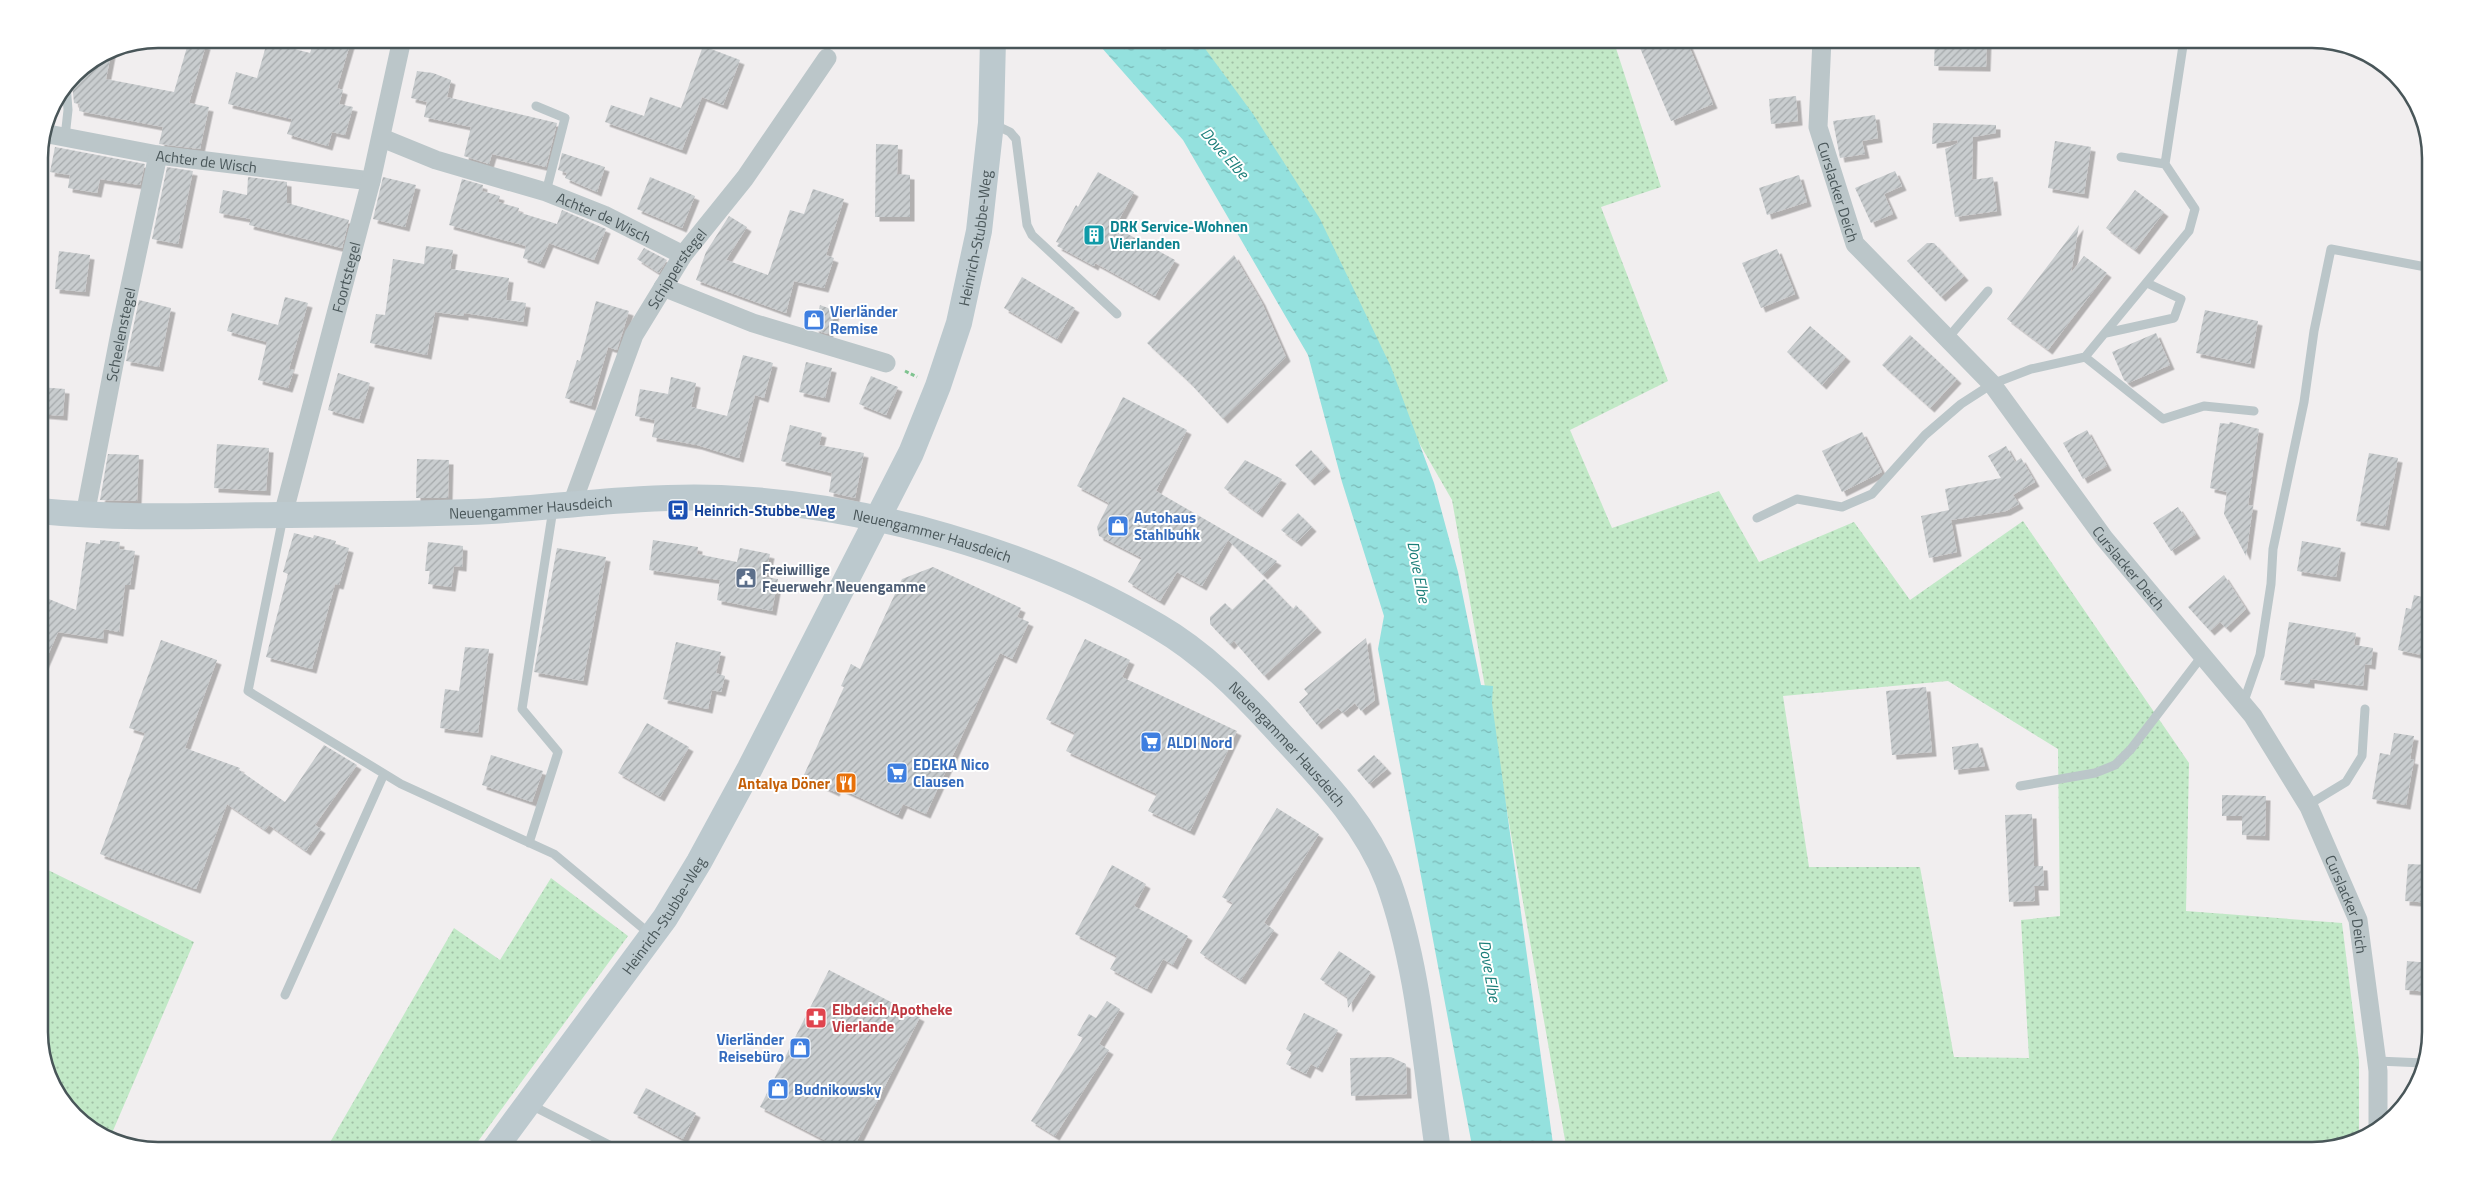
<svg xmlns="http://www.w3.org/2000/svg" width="2470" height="1190" viewBox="0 0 2470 1190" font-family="'Titillium Web',sans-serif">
<defs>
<pattern id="grass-dots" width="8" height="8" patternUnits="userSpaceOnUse" patternTransform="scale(1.25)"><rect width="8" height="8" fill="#c2e9c7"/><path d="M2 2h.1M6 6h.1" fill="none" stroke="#a0c0a5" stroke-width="1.8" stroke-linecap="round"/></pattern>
<pattern id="water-ripples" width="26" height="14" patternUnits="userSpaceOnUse" patternTransform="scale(1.25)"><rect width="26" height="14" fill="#94e1de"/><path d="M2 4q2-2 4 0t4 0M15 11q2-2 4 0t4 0" fill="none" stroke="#7bb9b7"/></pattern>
<pattern id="building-hatch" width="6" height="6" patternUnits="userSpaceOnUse" patternTransform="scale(1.25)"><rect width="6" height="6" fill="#c9cdcf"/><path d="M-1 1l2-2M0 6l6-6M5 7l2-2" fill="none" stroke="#a5a9ab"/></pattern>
<filter id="shadow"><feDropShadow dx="4.5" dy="4.5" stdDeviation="0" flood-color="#0004"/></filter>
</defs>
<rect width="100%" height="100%" fill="#f1eeef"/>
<!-- grass -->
<path fill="url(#grass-dots)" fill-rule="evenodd" d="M1186 39H1613L1661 187 1601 207 1668 381 1570 430 1612 528 1719 491 1759 562 1854 522 1910 600 2023 521 2189 763 2186 911 2342 923 2359 1060V1137L2313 1151H1567L1452 500ZM1948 681 2058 749 2060 916 2021 920 2029 1058 1954 1057 1920 867H1809L1783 696Z
M48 870 194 942 109 1140 105 1139 59 1099 39 1041V890Z
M551 878 628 936 471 1151H325L454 928 500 960Z"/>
<!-- water -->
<path fill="url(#water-ripples)" d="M1094 39H1198L1253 114 1320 219 1391 367 1434 483 1458 572 1481 685 1493 686 1492 703 1554 1151H1473L1378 649 1384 616 1342 482 1308 355 1183 140Z"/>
<!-- building -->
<path fill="url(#building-hatch)" filter="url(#shadow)" d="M315 39H330L350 44 337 88 343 90 339 104 353 107 345 135 332 132 328 146 287 134 292 119 228 104 236 72 257 78 267 42 310 53Z
M1663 39H1686L1713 104 1671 121 1640 48Z
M1935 39H1987L1986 67 1934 66Z
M189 40 206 45 189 103 209 107 200 149 159 144 163 127 79 111 80 104 74 103 72 84 70 79 74 73 112 48 106 79 174 92Z
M703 46 740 60 723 105 702 97 682 150 605 122 611 105 644 116 650 97 681 108Z
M417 71 433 73 451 80 447 97 557 123 546 167 492 154 489 164 464 156 471 127 424 117 427 102 411 98Z
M1796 96 1798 121 1771 124 1769 99Z
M1875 115 1878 138 1862 141 1865 154 1840 158 1833 121Z
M1933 123 1996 125V133L1973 137 1972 180 1993 177 1997 211 1955 217 1945 149 1958 143 1957 140 1932 144Z
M2055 141 2091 147 2084 194 2048 188Z
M876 144 898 145 897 174 910 175V217H875Z
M55 147 145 164 140 185 100 179 97 193 68 188 70 175 50 172Z
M562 153 605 167 597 192 565 178 567 173 558 170Z
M167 167 193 171 178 244 152 239Z
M1895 171 1902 186 1884 194 1893 214 1871 223 1855 188Z
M1098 172 1134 192 1115 227 1175 260 1155 296 1095 263 1094 266 1057 246 1059 243 1056 242 1076 205 1078 207Z
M1799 175 1807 202 1767 215 1759 188Z
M248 177 287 182V203L349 220 342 248 249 225 251 219 219 213 223 190 247 195Z
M383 177 416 185 405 227 373 219Z
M650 177 695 196 682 228 637 209Z
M462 179 483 185 482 191 500 196 498 202 519 208 518 212 557 224 562 210 606 229 594 260 549 243 540 264 523 258 526 246 449 225Z
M813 189 844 199 826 255 834 258 824 288 794 281 786 313 696 280 706 252 729 216 747 227 726 260 768 275 790 210 804 214Z
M2135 190 2164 212 2135 250 2106 228Z
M2079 225 2071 273 2084 256 2107 273 2048 350 2007 319Z
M1927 243H1934L1964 276 1941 297 1907 261Z
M426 246 453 250 450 269 509 278 506 300 526 303 523 322 464 313V316L435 312 427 355 370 343 376 314 385 315 393 259 424 264Z
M644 248 667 260 659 273 637 259Z
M1777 249 1795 294 1761 308 1742 263Z
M59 251 90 255 85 292 55 289Z
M1234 255 1261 301 1286 357 1223 419 1190 383 1147 343Z
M1022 277 1075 308 1057 339 1004 308Z
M285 297 308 303 289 369 294 370 288 388 258 380 267 342 227 331 232 313 278 325Z
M139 300 171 308 159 367 126 361Z
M596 301 629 311 617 350 608 347 591 406 565 398 577 360 580 361Z
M820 305 836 311 828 334 814 330Z
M2205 310 2258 321 2250 364 2196 353Z
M1810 326 1846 357 1822 385 1787 352Z
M2156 333 2170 365 2128 383 2124 380 2112 352Z
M1910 335 1957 379 1930 408 1882 365Z
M743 355 773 363 764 398 755 395 739 458 697 445 652 437 655 420 635 416 640 389 668 394 671 377 696 383 691 407 727 416Z
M806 362 832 368 825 398 799 392Z
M338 373 370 383 359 419 328 410Z
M871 376 898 387 886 415 859 404Z
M39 387 65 389 63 416 39 414Z
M1123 397 1187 430 1156 491 1277 561 1263 575 1228 540 1202 586 1177 572 1160 601 1128 582 1142 558 1099 536 1097 527 1109 503 1077 486Z
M2230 422 2259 429 2248 505 2253 506 2246 556 2224 514 2227 492 2210 488 2220 423 2229 424Z
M790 425 822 433 819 445 864 453 855 498 829 492 832 473 781 461Z
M2087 430 2107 466 2083 479 2063 443Z
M1862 432 1882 472 1842 492 1822 451Z
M217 444 269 448 266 491 214 488Z
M2006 446 2015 462 2021 458 2035 482 2013 495 2019 504 2006 511 1951 520 1957 552 1929 558 1921 516 1949 510 1945 489 2001 478 1988 456Z
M1311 450 1326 467 1310 481 1295 465Z
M2369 453 2398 458 2385 526 2356 521Z
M108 454 139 455 137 501 100 500Z
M417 459 449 460 448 498H416Z
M1245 460 1282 479 1258 513 1224 488Z
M2178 507 2196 534 2171 551 2153 523Z
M1298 513 1312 527 1297 542 1281 530Z
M294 533 313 538 314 535 336 541 335 544 349 548 339 585 335 584 312 669 266 657 288 574 283 572Z
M100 540 120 542 119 549 135 551 130 585H125L119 632 104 629 103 639 58 632 39 676V595L76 610 86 542 100 544Z
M653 540 698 547 697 554 737 562 740 548 770 554 765 577 778 579 772 611 717 600 720 580 649 570Z
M2302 541 2341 548 2336 577 2297 571Z
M428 542 463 546 462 567 454 566 451 587 428 584 430 571H425Z
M557 548 606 557 583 681 534 672Z
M933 567 1021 608 1017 617 1029 622 1012 659 1000 653 926 814 903 804 898 815 837 787 835 792 803 777 844 687 841 686 851 664 860 669 902 579Z
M2224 575 2246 609 2226 628 2220 622 2210 631 2188 607Z
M1264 579 1293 609 1296 605 1317 628 1264 676 1234 641 1230 645 1210 624V617L1225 603 1232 610Z
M2414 595 2431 599V628L2426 656 2398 650 2406 608 2411 609Z
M2289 622 2356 633 2354 645 2373 648 2371 665 2365 664 2363 686 2310 679V684L2280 680Z
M1366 638 1375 700 1361 711 1355 703 1343 713 1338 708 1317 725 1299 702 1308 694 1304 689Z
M1085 639 1130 660 1122 677 1237 731 1190 831 1148 811 1157 794 1066 751 1075 733 1046 719Z
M161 640 217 660 185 748 240 768 239 770 285 802 324 745 357 765 315 825 321 829 306 851 269 825 265 830 227 804 196 889 100 854 145 733 129 728Z
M676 642 721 652 716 673 725 676 721 692 712 690 708 709 663 699Z
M465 647 489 649 478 733 440 728 445 689 459 691Z
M1926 687 1932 752 1892 755 1886 691Z
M647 723 689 747 660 797 618 773Z
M2394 733 2414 736 2410 759 2414 760 2406 805 2372 799 2380 753 2390 755Z
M1978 743 1985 766 1954 770 1952 747Z
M491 755 543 771 532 802 482 785Z
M1374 755 1387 769 1369 784 1357 770Z
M2222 795 2266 796 2265 836 2242 835V816H2222Z
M1277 808 1319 834 1264 923 1274 930 1241 980 1200 953 1233 903 1222 897Z
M2032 814 2034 866H2043L2044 886H2034L2035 901 2009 902 2005 815Z
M2408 864 2431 865V903L2405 901Z
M1112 865 1146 884 1134 906 1188 936 1173 965 1163 959 1147 989 1110 969 1117 956 1075 934Z
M1339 951 1371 972 1348 1008 1347 997 1320 979Z
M2407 961 2431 963V992L2405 990Z
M829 970 920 1017 852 1151H846L760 1107Z
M1107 1001 1120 1009 1099 1044 1109 1050 1055 1136 1031 1121 1083 1038 1077 1035 1089 1014 1096 1018Z
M1304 1013 1338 1030 1318 1068 1311 1064 1306 1074 1286 1064 1292 1053 1286 1049Z
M1391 1057 1406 1064 1407 1094 1351 1096 1350 1058Z
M646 1088 696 1113 683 1139 633 1113Z"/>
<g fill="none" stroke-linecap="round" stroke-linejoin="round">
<!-- path -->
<path stroke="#7ec38f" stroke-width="3" stroke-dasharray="4 2.5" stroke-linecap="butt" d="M905 371 917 377"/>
<!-- lane -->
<path stroke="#bbc6c9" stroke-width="9" d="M1873 39V43
M536 106 565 118 546 192
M993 124 1010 132 1016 139 1027 225 1032 235 1117 314
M65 137 68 110 66 84
M2165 164 2184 39
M2106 333 2174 318 2181 299 2147 283
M1947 339 1988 291
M2085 357 2163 419 2204 406 2254 411
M283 517 248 691 401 784 554 854 650 934
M1757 518 1797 499 1842 507 1872 494 1925 435 1961 404 1992 384 2031 369 2085 357 2189 231 2195 209 2165 164 2121 157
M2243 704 2260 655 2271 584 2273 549 2304 402 2314 331 2331 249 2431 268
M2020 786 2095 773 2115 765 2131 749 2202 656
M2308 805 2346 782 2362 756 2365 709
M529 843 558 752 522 709 553 509
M285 995 384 774
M2377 1061 2424 1063
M531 1105 621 1151"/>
<!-- street -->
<g stroke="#bbc6c9" stroke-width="19">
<path id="s1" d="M1822 39 1818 127 1855 244 1992 384 2104 538 2253 716 2309 807 2358 920 2378 1071V1132"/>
<path id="s2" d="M43 133 158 155 371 181"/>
<path id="s3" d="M382 138 436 160 546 192 604 215 683 255"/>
<path d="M663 287 753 323 886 363"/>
<path id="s4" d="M572 504 634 335 683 255 745 178 827 58"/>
<path id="s5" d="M85 515 120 333 158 155"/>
<path id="s6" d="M283 515 371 181 402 39"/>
</g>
<!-- secondary -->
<g stroke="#bcc9ce" stroke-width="26">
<path id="s7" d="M39 511C119 519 198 516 278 515 349 514 420 515 491 511 567 506 644 495 721 498 867 504 1034 552 1159 627 1202 652 1240 690 1273 726 1317 774 1364 819 1388 881 1419 966 1425 1062 1438 1151"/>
<path id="s8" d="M493 1151 665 918 699 862 750 768 911 453 938 386 959 323 979 231 991 123 993 39"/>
</g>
</g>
<!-- icons -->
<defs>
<g id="building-square" transform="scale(1.125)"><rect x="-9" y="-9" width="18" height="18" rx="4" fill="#0f9aa8" stroke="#fff"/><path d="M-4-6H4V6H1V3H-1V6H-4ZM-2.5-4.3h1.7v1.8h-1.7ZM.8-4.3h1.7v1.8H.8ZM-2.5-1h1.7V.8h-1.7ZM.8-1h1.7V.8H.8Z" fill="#fff"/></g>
<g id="shop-square" transform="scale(1.125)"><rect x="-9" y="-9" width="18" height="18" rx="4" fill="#3f7fe0" stroke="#fff"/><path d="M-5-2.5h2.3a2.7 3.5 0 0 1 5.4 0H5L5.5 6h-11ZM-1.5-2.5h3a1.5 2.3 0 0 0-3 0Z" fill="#fff"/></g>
<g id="bus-square" transform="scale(1.125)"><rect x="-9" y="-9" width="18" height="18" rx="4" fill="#1a4fb4" stroke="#fff"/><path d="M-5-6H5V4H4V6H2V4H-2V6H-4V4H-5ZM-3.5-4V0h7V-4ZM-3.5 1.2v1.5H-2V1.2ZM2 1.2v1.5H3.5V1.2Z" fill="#fff"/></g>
<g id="civic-square" transform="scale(1.125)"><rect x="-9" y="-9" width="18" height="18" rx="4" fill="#5c6f8a" stroke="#fff"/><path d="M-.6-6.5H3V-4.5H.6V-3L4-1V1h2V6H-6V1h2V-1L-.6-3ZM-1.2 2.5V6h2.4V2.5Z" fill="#fff"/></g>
<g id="supermarket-square" transform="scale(1.125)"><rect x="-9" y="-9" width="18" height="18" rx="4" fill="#3f7fe0" stroke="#fff"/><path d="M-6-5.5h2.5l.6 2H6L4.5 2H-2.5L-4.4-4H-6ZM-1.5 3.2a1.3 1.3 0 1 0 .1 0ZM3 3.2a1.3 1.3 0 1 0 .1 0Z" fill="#fff"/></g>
<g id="restaurant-square" transform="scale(1.125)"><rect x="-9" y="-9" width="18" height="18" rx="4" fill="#e8710a" stroke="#fff"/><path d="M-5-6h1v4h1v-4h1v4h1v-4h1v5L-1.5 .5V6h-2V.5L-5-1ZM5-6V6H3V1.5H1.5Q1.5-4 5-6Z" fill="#fff"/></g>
<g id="pharmacy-square" transform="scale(1.125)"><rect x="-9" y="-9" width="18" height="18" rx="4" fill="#e0444e" stroke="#fff"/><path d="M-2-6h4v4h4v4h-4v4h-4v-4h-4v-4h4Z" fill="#fff"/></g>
</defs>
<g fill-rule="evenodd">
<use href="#building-square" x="1094" y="235"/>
<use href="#shop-square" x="814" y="320"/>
<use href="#bus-square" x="678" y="510"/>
<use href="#shop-square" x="1118" y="526"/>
<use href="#civic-square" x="746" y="578"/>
<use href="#supermarket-square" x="1151" y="742"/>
<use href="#supermarket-square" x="897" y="773"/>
<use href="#restaurant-square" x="846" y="783"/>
<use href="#pharmacy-square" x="816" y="1018"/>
<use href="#shop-square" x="800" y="1048"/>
<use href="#shop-square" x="778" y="1089"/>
</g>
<g text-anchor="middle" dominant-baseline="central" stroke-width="4" stroke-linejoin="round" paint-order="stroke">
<!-- street labels -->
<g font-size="15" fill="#495659" stroke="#fff">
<text stroke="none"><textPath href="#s2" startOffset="166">Achter de Wisch</textPath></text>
<text stroke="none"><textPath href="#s1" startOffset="156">Curslacker Deich</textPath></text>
<text stroke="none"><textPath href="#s3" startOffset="236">Achter de Wisch</textPath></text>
<text stroke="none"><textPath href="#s8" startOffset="1041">Heinrich-Stubbe-Weg</textPath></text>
<text stroke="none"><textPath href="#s4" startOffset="259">Schipperstegel</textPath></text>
<text stroke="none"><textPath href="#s6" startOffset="246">Foortstegel</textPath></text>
<text stroke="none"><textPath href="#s5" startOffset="184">Scheelenstegel</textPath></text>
<text stroke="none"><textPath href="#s7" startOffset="492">Neuengammer Hausdeich</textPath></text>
<text stroke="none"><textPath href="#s7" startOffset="898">Neuengammer Hausdeich</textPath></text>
<text stroke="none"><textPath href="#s1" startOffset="636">Curslacker Deich</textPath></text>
<text stroke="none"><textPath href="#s7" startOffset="1318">Neuengammer Hausdeich</textPath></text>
<text stroke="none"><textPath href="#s1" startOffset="1041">Curslacker Deich</textPath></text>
<text stroke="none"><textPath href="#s8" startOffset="291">Heinrich-Stubbe-Weg</textPath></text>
</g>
<!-- culture labels -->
<g font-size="15" font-weight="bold" fill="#0d838f" stroke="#fff" text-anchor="start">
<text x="1110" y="226">DRK Service-Wohnen<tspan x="1110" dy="17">Vierlanden</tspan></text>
</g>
<!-- shop labels -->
<g font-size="15" font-weight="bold" fill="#366cbe" stroke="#fff" text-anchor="start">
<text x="830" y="311">Vierländer<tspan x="830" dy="17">Remise</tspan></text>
<text x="1134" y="517">Autohaus<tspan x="1134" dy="17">Stahlbuhk</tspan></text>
<text x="1167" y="742">ALDI Nord</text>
<text x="913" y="764">EDEKA Nico<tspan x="913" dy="17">Clausen</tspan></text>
<text x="784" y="1039" text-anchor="end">Vierländer<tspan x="784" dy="17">Reisebüro</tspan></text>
<text x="794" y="1089">Budnikowsky</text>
</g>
<!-- transit labels -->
<g font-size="15" font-weight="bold" fill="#164399" stroke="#fff" text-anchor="start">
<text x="694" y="510">Heinrich-Stubbe-Weg</text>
</g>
<!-- service labels -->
<g font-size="15" font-weight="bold" fill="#4e5e75" stroke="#fff" text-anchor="start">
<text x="762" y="569">Freiwillige<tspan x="762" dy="17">Feuerwehr Neuengamme</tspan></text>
</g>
<!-- food labels -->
<g font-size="15" font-weight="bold" fill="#c56008" stroke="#fff" text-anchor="end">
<text x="830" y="783">Antalya Döner</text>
</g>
<!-- health labels -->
<g font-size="15" font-weight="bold" fill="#be3a42" stroke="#fff" text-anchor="start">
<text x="832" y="1009">Elbdeich Apotheke<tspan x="832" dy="17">Vierlande</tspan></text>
</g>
<!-- water labels -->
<g font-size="16" font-style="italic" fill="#1b7e79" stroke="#fff">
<text transform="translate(1225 153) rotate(48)">Dove Elbe</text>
<text transform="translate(1419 572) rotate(79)">Dove Elbe</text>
<text transform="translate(1490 971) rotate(80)">Dove Elbe</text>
</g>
</g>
<!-- crop -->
<path d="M0 0H2470V1190H0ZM158 48H2312A110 110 0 0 1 2422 158V1032A110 110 0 0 1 2312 1142H158A110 110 0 0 1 48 1032V158A110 110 0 0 1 158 48Z" fill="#fff" fill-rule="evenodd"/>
<path fill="none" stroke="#495659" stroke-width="2.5" d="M158 48H2312A110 110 0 0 1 2422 158V1032A110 110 0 0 1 2312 1142H158A110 110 0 0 1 48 1032V158A110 110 0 0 1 158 48Z"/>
</svg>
